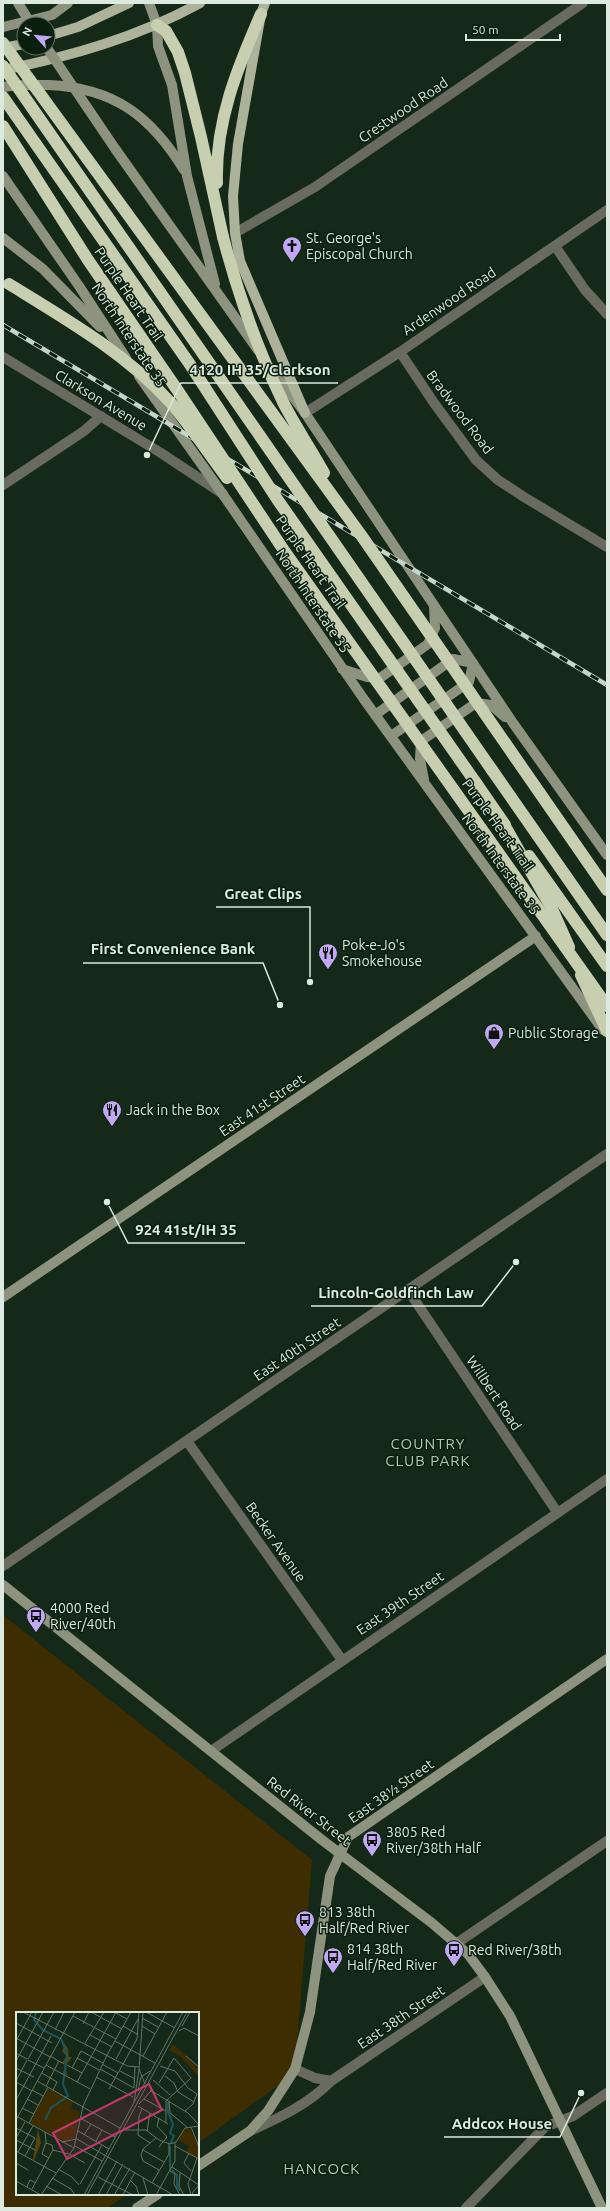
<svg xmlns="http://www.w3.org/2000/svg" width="610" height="2211" viewBox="0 0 610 2211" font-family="Ubuntu,sans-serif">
<rect width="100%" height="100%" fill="#142917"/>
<!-- green -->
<path fill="#3d2d00" d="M3 1615 312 1860 295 2069 290 2077 198 2143V2013H17V2194H127L108 2208H3Z"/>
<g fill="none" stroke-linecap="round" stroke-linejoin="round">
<!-- street -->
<path stroke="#686b5e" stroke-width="10" d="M235 233 315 187 583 3
M555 246 585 290 607 314
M400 352 434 403 476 460 498 480 524 497 607 547
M3 357 161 453 223 494
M305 413 400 352 607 210
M3 485 84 431 101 416
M408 1290 557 1512
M187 1441 342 1660
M3 1566 607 1154
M211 1751 607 1479
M457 1943 607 1841
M295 2069 315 2078 331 2081
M250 2131C279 2118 309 2104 331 2081L485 1977
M466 2208 545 2127 573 2116 607 2093"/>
<!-- secondary -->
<path stroke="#8e9380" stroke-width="10" d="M149 3 157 25 158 46 172 85 187 176 215 284
M3 27 52 15 68 3
M3 87C18 84 34 85 49 85 114 88 151 116 184 170
M116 150 258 350
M3 176 79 286 126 358
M3 238 43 269 100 327
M271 368 305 413 513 723 607 855
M139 376 224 496 363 698 603 1030
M342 669 367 677 380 678 428 644 435 628 434 605
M375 715 453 659 473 663
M391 736 469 682 473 663
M424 780 420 759 421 741 476 703 491 705 505 717
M3 1297 536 936
M3 1585 322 1840 432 1923 468 1954 485 1977 510 2016 602 2208
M198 2166 250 2131 268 2111 295 2069 310 2012 330 1876 348 1837 607 1659
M137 2208 158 2194"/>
<!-- primary -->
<path stroke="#adb39a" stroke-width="10" d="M265 3 261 14 238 144 233 196 235 233 240 261 305 413
M48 36 78 27 129 3
M3 48 24 44
M3 70C72 56 138 37 200 3"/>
<!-- highway -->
<path stroke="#c8cfb1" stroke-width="12" d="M157 25 166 31 178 52 185 73 201 137 223 237
M217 183C215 122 237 69 261 14
M492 770 607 935
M476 783 505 825
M501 819 552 909 569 947
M529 856 607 966
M581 975 607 1031"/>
<!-- rail casing -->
<g stroke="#c7d5c9" stroke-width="4.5">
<path id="rail" d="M3 325 607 685"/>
</g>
<!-- rail -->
<use href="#rail" stroke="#0a1f0e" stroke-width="3" stroke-dasharray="9" stroke-linecap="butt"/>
<!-- secondary-bridge -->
<path stroke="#8e9380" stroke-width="10" d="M18 3 31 24
M47 48 116 150"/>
<!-- highway-bridge -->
<path stroke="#c8cfb1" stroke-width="12" d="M3 43 361 535 607 890
M3 66 492 770
M3 97 189 363 277 499 476 783
M3 126 88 260 178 391 285 552 607 1006
M223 237C238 294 258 351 284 404 296 427 311 450 324 473
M9 284C66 319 125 353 170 402 191 426 208 453 227 478"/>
</g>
<!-- icons -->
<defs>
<g id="church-pin" transform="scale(1)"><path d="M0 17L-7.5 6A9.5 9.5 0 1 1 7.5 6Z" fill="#c1a8f3" stroke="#0a1f0e"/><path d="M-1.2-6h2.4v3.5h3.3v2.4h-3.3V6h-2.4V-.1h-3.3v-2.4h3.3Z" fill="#111"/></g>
<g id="restaurant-pin" transform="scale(1)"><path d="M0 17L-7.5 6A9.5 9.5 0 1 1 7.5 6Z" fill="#c1a8f3" stroke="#0a1f0e"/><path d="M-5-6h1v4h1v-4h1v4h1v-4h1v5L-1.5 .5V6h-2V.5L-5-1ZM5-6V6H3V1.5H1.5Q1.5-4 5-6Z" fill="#111"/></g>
<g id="shop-pin" transform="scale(1)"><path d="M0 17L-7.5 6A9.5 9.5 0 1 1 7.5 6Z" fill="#c1a8f3" stroke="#0a1f0e"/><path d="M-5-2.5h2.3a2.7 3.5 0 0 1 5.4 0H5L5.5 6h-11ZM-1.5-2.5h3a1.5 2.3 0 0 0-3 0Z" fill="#111"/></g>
<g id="bus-pin" transform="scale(1)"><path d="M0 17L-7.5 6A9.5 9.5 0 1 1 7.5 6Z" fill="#c1a8f3" stroke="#0a1f0e"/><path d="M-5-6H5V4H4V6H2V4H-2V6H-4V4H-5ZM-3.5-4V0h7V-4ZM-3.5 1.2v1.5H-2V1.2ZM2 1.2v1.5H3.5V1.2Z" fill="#111"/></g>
</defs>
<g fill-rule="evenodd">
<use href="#church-pin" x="292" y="246"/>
<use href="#restaurant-pin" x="328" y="953"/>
<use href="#shop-pin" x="494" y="1033"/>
<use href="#restaurant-pin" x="112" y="1110"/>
<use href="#bus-pin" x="36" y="1616"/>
<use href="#bus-pin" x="372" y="1840"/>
<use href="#bus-pin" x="305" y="1920"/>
<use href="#bus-pin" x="454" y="1950"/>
<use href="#bus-pin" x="333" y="1957"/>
</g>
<g text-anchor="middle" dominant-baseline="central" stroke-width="3" stroke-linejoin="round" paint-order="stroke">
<!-- street labels -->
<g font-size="14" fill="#dce9de" stroke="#0a1f0e">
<text transform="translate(403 110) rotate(-34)">Crestwood Road</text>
<text transform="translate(129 294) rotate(56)">Purple Heart Trail</text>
<text transform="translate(449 301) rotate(-34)">Ardenwood Road</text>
<text transform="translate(129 335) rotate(56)">North Interstate 35</text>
<text transform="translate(101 400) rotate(31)">Clarkson Avenue</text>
<text transform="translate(460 412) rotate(53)">Bradwood Road</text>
<text transform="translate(311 562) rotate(55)">Purple Heart Trail</text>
<text transform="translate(313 601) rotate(56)">North Interstate 35</text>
<text transform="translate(498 825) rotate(54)">Purple Heart Trail</text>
<text transform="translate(501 864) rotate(54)">North Interstate 35</text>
<text transform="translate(262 1105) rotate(-34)">East 41st Street</text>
<text transform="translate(297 1349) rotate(-34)">East 40th Street</text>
<text transform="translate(494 1393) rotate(56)">Willbert Road</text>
<text transform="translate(276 1542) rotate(55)">Becker Avenue</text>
<text transform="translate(400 1603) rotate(-34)">East 39th Street</text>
<text transform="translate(391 1791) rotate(-35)">East 38½ Street</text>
<text transform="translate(309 1811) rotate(38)">Red River Street</text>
<text transform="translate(401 2017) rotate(-34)">East 38th Street</text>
</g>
<!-- poi labels -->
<g font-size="14" fill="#dce9de" stroke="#0a1f0e" text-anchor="start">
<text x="306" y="238">St. George's<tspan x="306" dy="16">Episcopal Church</tspan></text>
<text x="342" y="945">Pok-e-Jo's<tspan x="342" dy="16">Smokehouse</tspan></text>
<text x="508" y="1033">Public Storage</text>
<text x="126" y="1110">Jack in the Box</text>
<text x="50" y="1608">4000 Red<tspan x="50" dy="16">River/40th</tspan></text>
<text x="386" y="1832">3805 Red<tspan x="386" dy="16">River/38th Half</tspan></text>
<text x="319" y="1912">813 38th<tspan x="319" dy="16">Half/Red River</tspan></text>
<text x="347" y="1949">814 38th<tspan x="347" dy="16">Half/Red River</tspan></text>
<text x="468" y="1950">Red River/38th</text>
</g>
<!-- neighbourhood labels -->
<g font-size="15" letter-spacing="1" fill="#b1cbb4" stroke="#0a1f0e">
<text x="428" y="1443">COUNTRY<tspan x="428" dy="17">CLUB PARK</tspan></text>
<text x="322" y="2168">HANCOCK</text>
</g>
</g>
<!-- overview -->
<g transform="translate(16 2012)">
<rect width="183" height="183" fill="#142917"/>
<path d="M157 32 183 56V65L164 44 153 38ZM32 76 57 90 55 96 64 100 59 126 50 130 14 111ZM174 116 183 136V147L170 140 173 134 162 128 168 118Z" fill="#3d2d00"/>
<path d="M45 26 52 37 53 45H56L50 53 51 63 47 61 49 53 46 50 51 45 46 39 48 34ZM22 117 25 131 18 148H17Z" fill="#59450b"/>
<path fill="none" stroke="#19555d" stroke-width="2" d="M20 0 18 8 27 18 45 27 51 42 47 72 52 84 35 96 29 108M152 90V100L157 112 154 121 158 124 154 132M154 134V158M156 158 161 163V174L164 179"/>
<path fill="none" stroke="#647667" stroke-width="1" d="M7 0 111 54 123 55M75 0 106 17M127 0 123 57 129 72M130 0 159 16M100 1 111 7M57 4 100 27M126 6 142 15M0 11 36 31M67 12 73 0M107 14 121 22M126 14 139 22M166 14 174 0M39 18 48 0M163 19 168 16 183 24M74 23 96 35M0 26 34 45M0 29 16 0M99 29 139 51M69 31 88 0M0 41 11 47M91 43 115 0M34 44 48 52M127 44 151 0M170 44 183 55M61 46 83 58M12 47 38 0M100 47 122 7M12 48 28 56M0 49 27 0M86 52 102 61M30 53 74 77M51 53 66 61M144 54 159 59 172 76 181 82 177 92 169 99M0 56 18 65M56 56 65 39 87 51M84 57 118 76M104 59 119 67M26 61 41 70 37 78M149 64 158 71 162 80 178 90M80 65 117 85M137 68 154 83M0 69 11 48M21 69 104 116M0 70 16 79M61 70 100 0M143 71 158 46 175 66 150 89V110M30 74 43 49M118 76 119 55M93 77 121 27 123 0M16 78 27 84M134 78 172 101 183 113M122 79 125 65 134 59M11 87 22 93M128 87 150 99M0 88 35 24M153 89 154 101 171 115M118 90 123 58M123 92 135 79M122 94 152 112M6 96 18 102M126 97 123 104 122 123 134 131M0 104 58 136M64 106 99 125M143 106 141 114 151 125 143 135M0 108 59 0M13 111 32 75M175 115 183 135M0 116 19 126 9 144M109 118H130L143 128 154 132 160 130 169 116 183 114M62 119 93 137M131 119 134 101M29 120 30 130 26 142 33 146M68 123 75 112M0 126 9 110M140 126 127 137 125 143 127 149 143 158M0 128 19 138M80 129 86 118M46 130 61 127 157 183M30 131 36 133 37 138 53 142 69 151M59 134 86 149M159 134 183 147M127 138 148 150M0 139 40 161M2 140 17 114M173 141 168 151 175 159M0 151 12 158M156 155 183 173M42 157 56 165 63 173M154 159 159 162 158 172 164 183M164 161 163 174 168 183M82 165 117 183M36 166 55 177 59 183M127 166 132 183M0 169 25 183M115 169 120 174 123 183M136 171 153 142V132M64 172 86 133M30 174 46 183M11 175 14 168 20 171M16 177 37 138M25 183 58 136 67 94 91 43M68 183 167 0M71 183 171 0M82 183 101 149M90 183 107 152M98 183 114 156M107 183 119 160M140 183 159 149V131M175 183 172 172 181 146M178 183 176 181 183 173"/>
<path fill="#c6376f" fill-opacity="0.15" stroke="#c6376f" stroke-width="2" d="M133 72 146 98 51 147 37 121Z"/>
<rect width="183" height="183" fill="none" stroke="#dce9de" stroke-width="2"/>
</g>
<!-- callouts -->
<path fill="none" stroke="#dce9de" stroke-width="1.5" d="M147 455L181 383H338M310 982L310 907H216M280 1005L263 963H83M107 1202L128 1243H245M516 1262L482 1306H311M581 2093L560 2137H444"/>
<g fill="#dce9de" stroke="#0a1f0e" stroke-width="1.5">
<circle cx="147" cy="455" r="4"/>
<circle cx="310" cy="982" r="4"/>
<circle cx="280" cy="1005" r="4"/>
<circle cx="107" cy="1202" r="4"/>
<circle cx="516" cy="1262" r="4"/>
<circle cx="581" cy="2093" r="4"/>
</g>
<g font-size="15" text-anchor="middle" font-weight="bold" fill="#dce9de" stroke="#0a1f0e" stroke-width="3" stroke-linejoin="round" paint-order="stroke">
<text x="260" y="375">4120 IH 35/Clarkson</text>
<text x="263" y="899">Great Clips</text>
<text x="173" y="954">First Convenience Bank</text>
<text x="186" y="1235">924 41st/IH 35</text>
<text x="396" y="1298">Lincoln-Goldfinch Law</text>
<text x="502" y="2129">Addcox House</text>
</g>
<!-- border -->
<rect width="610" height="2211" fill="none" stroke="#dce9de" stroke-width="8"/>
<!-- north arrow -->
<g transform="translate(36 36) rotate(297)"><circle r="19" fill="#0a1f0e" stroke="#5e7061"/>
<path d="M0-3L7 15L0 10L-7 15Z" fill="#c1a8f3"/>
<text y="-6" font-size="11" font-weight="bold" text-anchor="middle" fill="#dce9de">N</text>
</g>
<!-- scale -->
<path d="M466 34v6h94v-6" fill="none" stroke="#dce9de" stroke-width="2"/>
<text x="472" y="34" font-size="12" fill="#dce9de" stroke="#0a1f0e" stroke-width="3" paint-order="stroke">50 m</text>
</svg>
